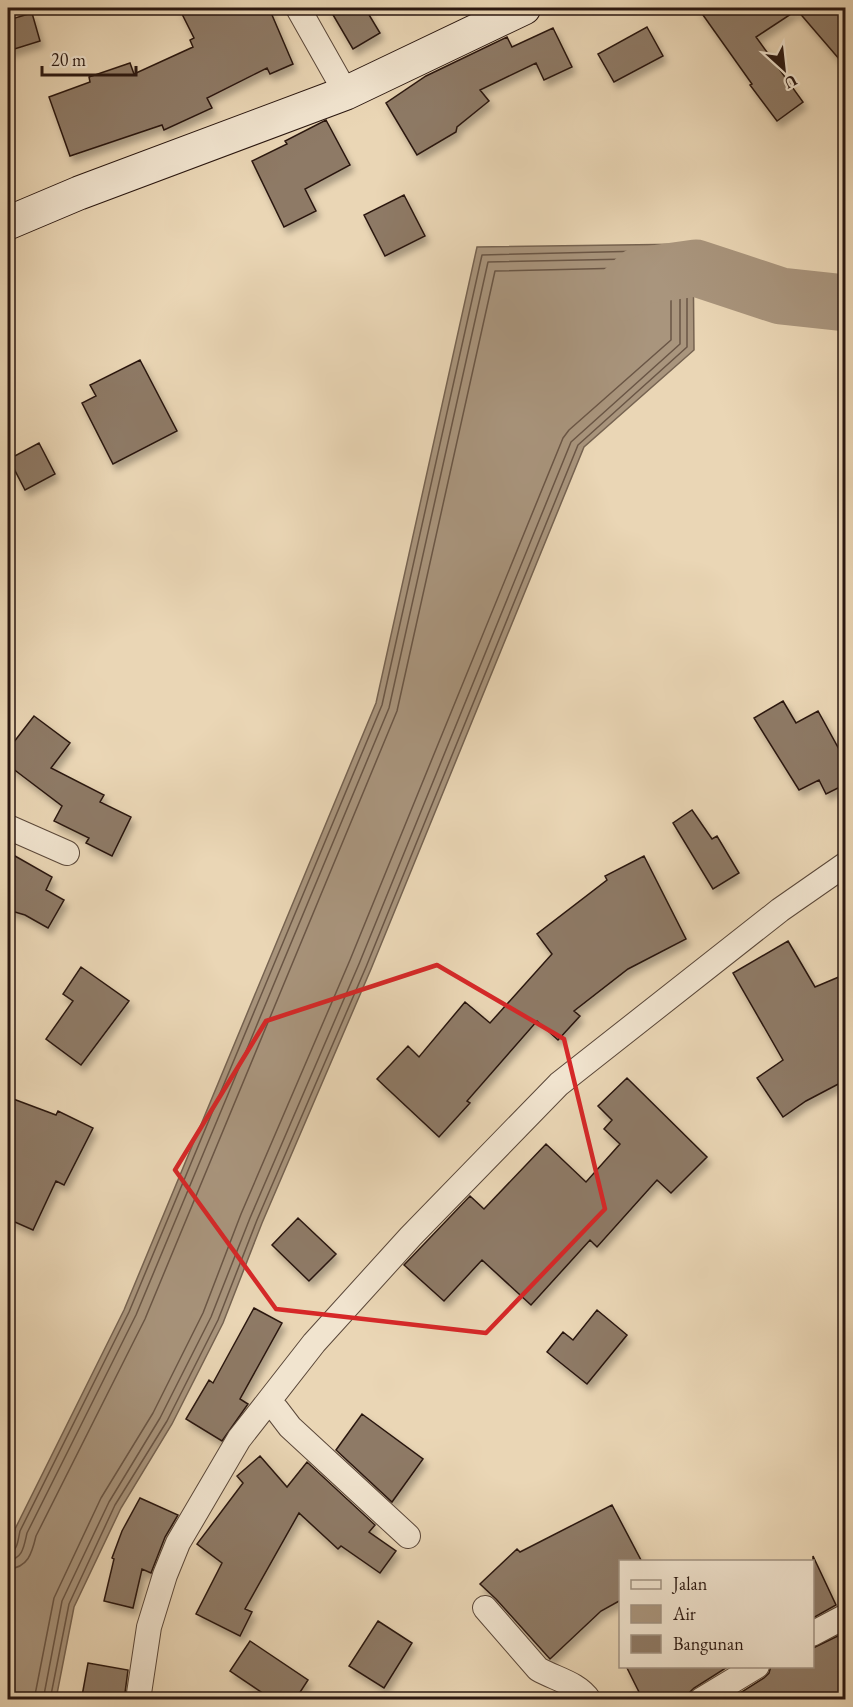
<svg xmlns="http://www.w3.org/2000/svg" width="853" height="1707" viewBox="0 0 853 1707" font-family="'EB Garamond',serif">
<defs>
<filter id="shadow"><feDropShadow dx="3.5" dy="6" stdDeviation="3" flood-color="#0004"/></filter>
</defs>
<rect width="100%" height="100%" fill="#ead6b5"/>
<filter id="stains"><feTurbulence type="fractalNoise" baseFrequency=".00333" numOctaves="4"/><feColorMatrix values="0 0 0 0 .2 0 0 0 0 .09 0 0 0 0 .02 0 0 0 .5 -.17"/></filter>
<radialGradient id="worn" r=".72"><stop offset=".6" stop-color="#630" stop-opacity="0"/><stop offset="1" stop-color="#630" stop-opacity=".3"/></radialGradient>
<!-- water -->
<path fill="#a9957d" stroke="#766351" stroke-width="1.5" d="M693 244 694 350 584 447 371 969 262 1223 223 1323 172 1424 121 1508 74 1607 56 1699H8V1558L15 1529 124 1310 376 703 477 247Z"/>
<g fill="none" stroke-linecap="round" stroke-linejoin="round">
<!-- shore -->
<path stroke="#6a5646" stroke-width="1.5" d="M8 1553C18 1552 18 1539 20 1531L129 1312 382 705 482 255 686 250 687 253V347L578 445 366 967 257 1220 218 1320 167 1421 115 1505 69 1604 50 1700
M8 1560C23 1559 24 1546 27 1533L136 1315 389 708 488 262 678 258 680 261V344L571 442 359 964 250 1218 211 1317 160 1418 109 1502 62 1601 43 1700
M8 1569C28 1568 32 1553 36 1536L145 1319 397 711 495 271 669 267 671 270V340L569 430 563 438 350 960 241 1214 203 1313 153 1413 101 1498 54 1598 34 1700"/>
<!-- river -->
<path stroke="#a9957d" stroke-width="57" d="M622 292 639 276 696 268 781 296 846 303"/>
</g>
<!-- building -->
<path fill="#8e7a66" stroke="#2a1710" stroke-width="1.5" filter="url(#shadow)" d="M179 8H269L293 64 270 74 267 68 207 98 212 108 164 130 162 125 70 156 49 97 90 82 89 77 130 63 134 74 193 47 190 40 194 38Z
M329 8H365L380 33 353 49Z
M698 8H846V67L797 10 756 37 803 102 777 121 750 85 752 84Z
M32 13 40 41 8 51V20Z
M647 27 663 56 614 82 598 54Z
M553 28 572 67 544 80 536 63 480 90 489 101 457 127 456 132 417 155 386 103 426 76 507 37 512 47Z
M326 120 350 165 305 189 316 211 284 227 252 161 287 144 285 141Z
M404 195 425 236 385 256 364 215Z
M140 360 177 431 113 464 82 403 96 396 90 385Z
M39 443 55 474 25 490 9 459Z
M783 701 796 723 818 711 846 762V784L826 794 819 780 799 790 754 718Z
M34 716 70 743 51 768 104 795 100 802 131 817 112 856 86 843 89 838 54 821 62 806 8 765V746L10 747Z
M692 810 712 839 717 836 739 873 713 889 673 823Z
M8 852 52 877 46 890 64 900 48 928 25 915 8 910Z
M644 856 686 939 628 969 574 1011 580 1016 558 1040 537 1021 467 1101 470 1103 439 1137 377 1079 408 1046 419 1057 465 1002 490 1023 552 954 537 934 607 880 605 876Z
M788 941 815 987 846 974V1080L806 1101 783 1117 757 1078 783 1060 733 973Z
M81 967 129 1001 81 1065 46 1039 73 1001 63 994Z
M627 1078 707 1157 671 1193 657 1180 597 1247 590 1240 531 1305 482 1260 444 1301 404 1265 470 1196 484 1209 546 1144 586 1182 620 1144 604 1129 612 1120 598 1106Z
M8 1097 56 1115 58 1111 93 1128 64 1185 56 1181 33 1230 8 1219Z
M298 1218 336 1254 309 1281 272 1245Z
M254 1308 282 1323 240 1399 248 1404 222 1441 186 1419 209 1380 213 1383Z
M597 1310 627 1335 587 1384 547 1352 563 1332 573 1340Z
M362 1414 423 1459 392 1502 336 1450Z
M260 1456 287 1487 307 1462 375 1525 369 1532 396 1551 380 1573 341 1546 338 1549 299 1513 245 1609 252 1612 240 1636 196 1614 222 1563 197 1544 243 1483 237 1476Z
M140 1498 178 1515 165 1537 151 1573 142 1569 133 1608 104 1601 114 1559 112 1558 122 1531Z
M612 1505 642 1562H621V1600L601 1611 550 1659 496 1599 480 1584 517 1549 520 1552Z
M813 1556 836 1605 813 1618Z
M378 1621 412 1643 384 1688 349 1666Z
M846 1632V1700H729L764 1678 769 1673 771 1666H813V1648Z
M250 1641 308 1680 295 1700H273L230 1671Z
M88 1663 128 1670 124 1700H105L82 1696Z
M626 1666H729L694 1688 689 1693 687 1700H643Z"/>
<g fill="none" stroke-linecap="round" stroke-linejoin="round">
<!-- street casing -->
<g stroke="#5a4739" stroke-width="26">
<path id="street" d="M298 8 346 93
M8 827 67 853
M268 1402 277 1410 290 1427 408 1536
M485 1608 538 1669C555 1679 578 1683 589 1700
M812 1634 846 1616
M138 1700 149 1627 165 1575 178 1543 239 1439 314 1343 411 1236 559 1084 780 910 846 864
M701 1700 757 1666"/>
</g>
<!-- secondary casing -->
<g stroke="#2a1710" stroke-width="35">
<path id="secondary" d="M8 223 79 193 346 93 524 8"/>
</g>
<!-- street -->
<use href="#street" stroke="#f1e4cf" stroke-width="24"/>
<!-- secondary -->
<use href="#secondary" stroke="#f1e4cf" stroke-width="33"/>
</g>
<!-- marked area -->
<path fill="none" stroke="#d62828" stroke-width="4.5" stroke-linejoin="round" d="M437 965 564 1039 605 1209 486 1333 276 1309 175 1170 266 1021Z"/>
<!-- margin -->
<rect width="853" height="1707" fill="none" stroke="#ead6b5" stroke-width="30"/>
<rect x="9" y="9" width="835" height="1689" fill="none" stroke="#2a1710" stroke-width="3"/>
<rect x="15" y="15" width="823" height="1677" fill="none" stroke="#2a1710" stroke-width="1.5"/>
<!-- legend -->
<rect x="619" y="1560" width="195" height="108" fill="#f1e4cf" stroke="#a19283" stroke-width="1.5"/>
<rect x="631" y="1580" width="30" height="9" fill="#f1e4cf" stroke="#a19283" stroke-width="1.5"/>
<text x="673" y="1590" font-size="18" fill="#2a1710">Jalan</text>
<rect x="631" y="1605" width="30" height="18" fill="#a9957d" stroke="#a19283" stroke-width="1.5"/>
<text x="673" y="1620" font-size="18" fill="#2a1710">Air</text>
<rect x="631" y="1635" width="30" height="18" fill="#8e7a66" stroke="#a19283" stroke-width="1.5"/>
<text x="673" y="1650" font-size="18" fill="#2a1710">Bangunan</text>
<!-- north arrow -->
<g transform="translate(784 69) rotate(153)" stroke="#f1e4cf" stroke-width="4.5" paint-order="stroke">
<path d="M0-4.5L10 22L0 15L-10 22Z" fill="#2a1710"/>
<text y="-9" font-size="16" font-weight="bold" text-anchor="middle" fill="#2a1710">U</text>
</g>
<!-- scale -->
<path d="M42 66v9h94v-9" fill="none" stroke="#2a1710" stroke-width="3"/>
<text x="51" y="66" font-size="18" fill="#2a1710" stroke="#f1e4cf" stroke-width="4.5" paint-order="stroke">20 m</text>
<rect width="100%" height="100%" filter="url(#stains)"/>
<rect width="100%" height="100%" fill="url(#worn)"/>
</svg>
